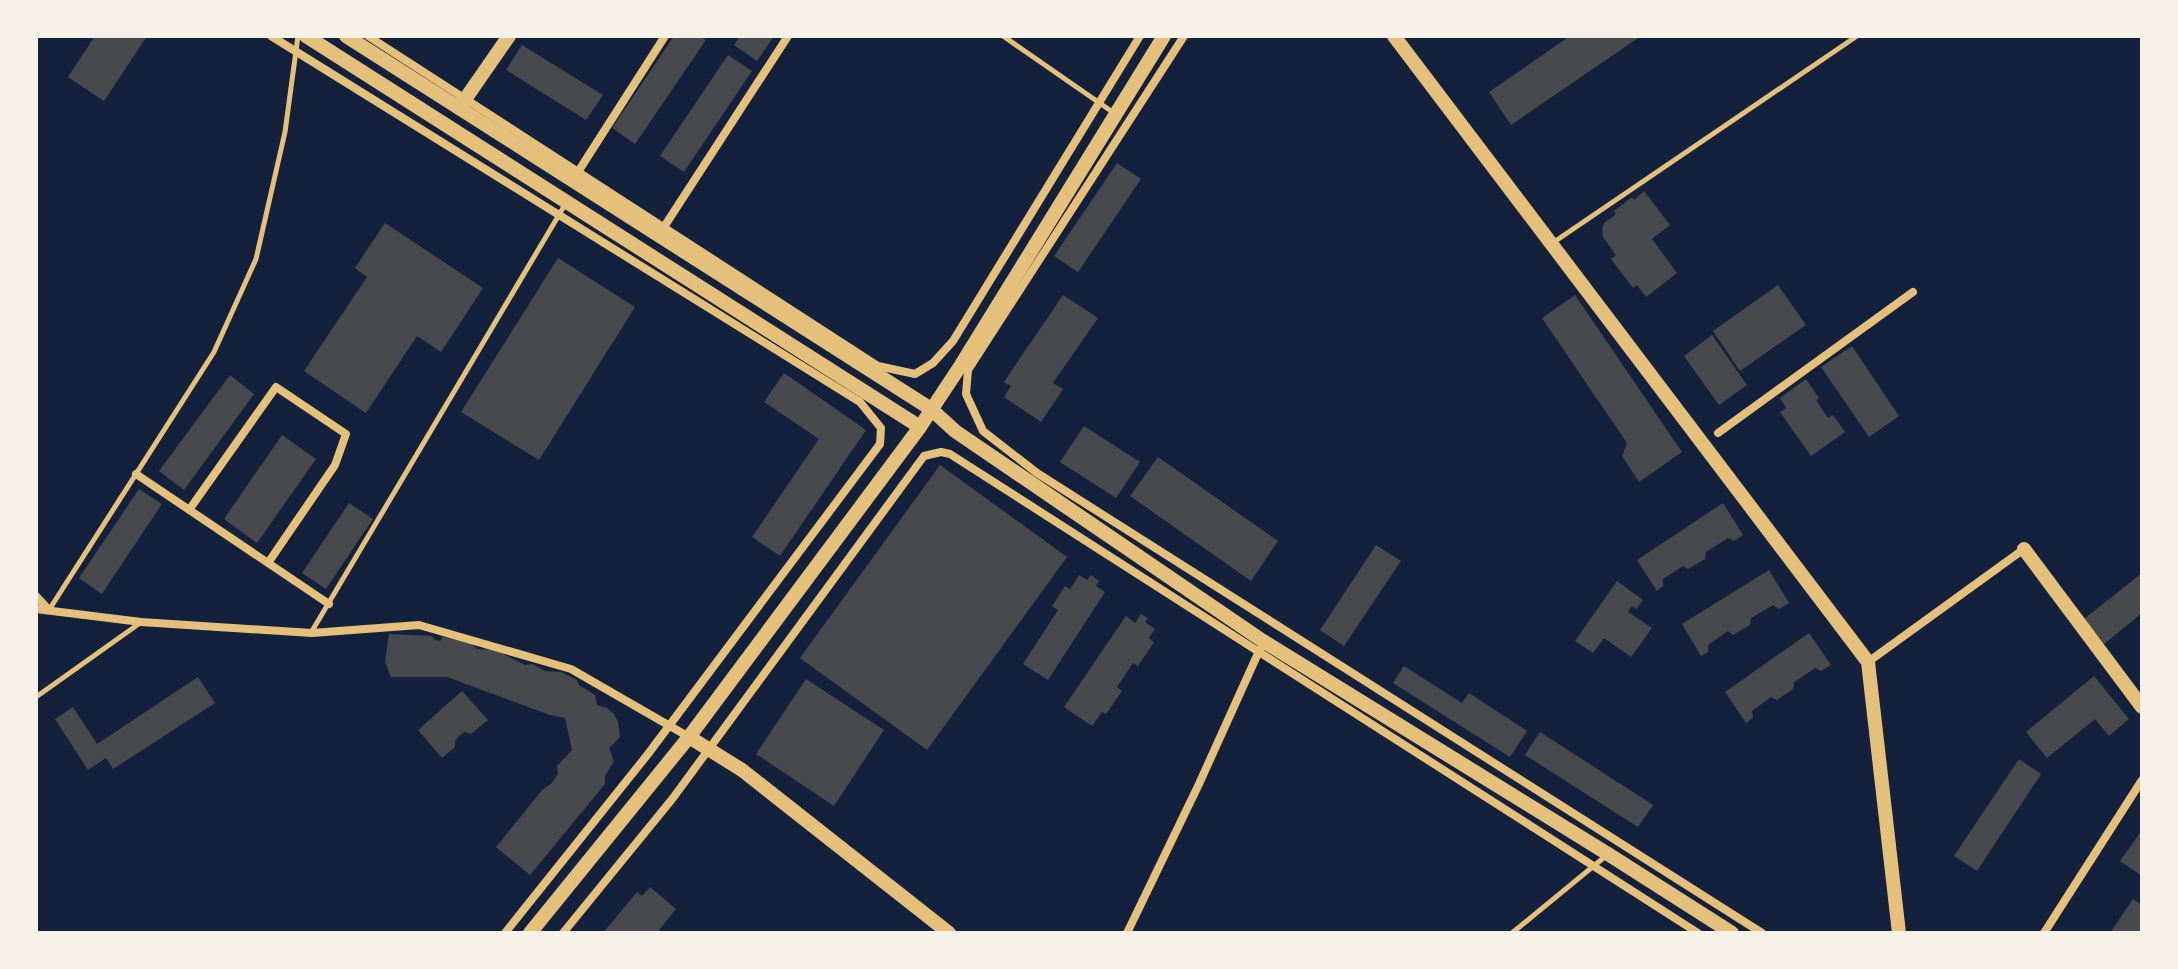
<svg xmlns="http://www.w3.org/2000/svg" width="2178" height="969" viewBox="0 0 2178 969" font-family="Raleway,sans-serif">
<rect width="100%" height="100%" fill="#14213d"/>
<!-- building -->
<path fill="#48494c" d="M95 36H147L104 101 68 77Z
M674 36H699L706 40 635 144 612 128Z
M740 36H774L757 61 734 45Z
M1570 36H1641L1511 125 1489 92Z
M522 45 603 95 586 120 506 70Z
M728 55 752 71 684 172 660 156Z
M1117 163 1141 179 1078 272 1054 256Z
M1644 191 1670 225 1652 239 1677 273 1646 297 1637 285 1633 288 1611 259 1616 255 1603 237 1602 230 1604 223 1616 214 1614 211 1632 197 1634 200Z
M385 223 483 288 441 352 417 336 366 413 304 371 367 277 355 268Z
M558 258 635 307 539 460 461 412Z
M1778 285 1806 325 1740 371 1713 331Z
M1063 295 1098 318 1053 383 1063 389 1041 422 1004 397 1011 386 1004 382Z
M1575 295 1682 452 1639 482 1622 456 1627 443 1542 318Z
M1712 335 1747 385 1719 405 1684 356Z
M1852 346 1899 416 1869 437 1821 367Z
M784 373 866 430 780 556 752 537 819 439 764 402Z
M230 375 254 394 184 490 159 471Z
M1806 379 1819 398 1816 400 1828 418 1833 415 1845 432 1811 456 1780 412 1786 408 1780 398Z
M1084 426 1140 462 1116 498 1060 462Z
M282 435 316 459 257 543 224 519Z
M1158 457 1278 541 1251 581 1130 496Z
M940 465 1067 557 927 750 800 658Z
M139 489 162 504 102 594 79 578Z
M349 503 373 519 326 589 302 573Z
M1723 503 1743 535 1734 541 1728 538 1706 552 1705 559 1688 569 1683 566 1663 579V586L1657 591 1637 560Z
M1376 545 1401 561 1344 646 1320 630Z
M1769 570 1789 603 1779 609 1773 605 1751 618 1750 625 1733 635 1728 631 1708 645V652L1701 656 1682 624Z
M2142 573V613L2104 644 2084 619Z
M1079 575 1087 580 1091 575 1099 581 1096 586 1105 592 1048 680 1023 664 1058 610 1052 606 1065 586 1070 589Z
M1617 581 1643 600 1636 609 1632 606 1628 612 1652 628 1631 657 1604 638 1593 653 1575 641Z
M1141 614 1148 618 1145 622 1155 629 1149 638 1154 642 1138 666 1133 663 1117 687 1122 691 1106 714 1102 712 1092 726 1064 707 1126 616 1135 623Z
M1809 633 1831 665 1821 671 1815 668 1794 682 1793 689 1777 700 1771 697 1752 711 1753 718 1746 723 1725 692Z
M389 634 432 636 435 640 440 641 443 637 469 642 477 649 495 650 525 665 533 664 545 671 561 672 577 680 579 685 595 695 597 705 607 708 614 714 618 722 620 737 609 748 614 761 605 776V784L530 875 496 847 543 789 551 784 558 774 557 766 572 750 565 718 550 715 447 677H391L385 662Z
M1404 666 1462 703 1469 693 1527 731 1510 757 1393 683Z
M2094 676 2129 719 2109 736 2095 719 2047 758 2026 732Z
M198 677 215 703 113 769 106 758 88 770 55 719 73 707 97 744Z
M806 679 884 730 834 806 756 754Z
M462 691 488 720 471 734 465 732 459 736 455 741V747L442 758 418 730Z
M1540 732 1653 805 1638 827 1525 755Z
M2019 759 2041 774 1977 871 1954 856Z
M2142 830V876L2120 861Z
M650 887 676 909 659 930 662 933H603L637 892 642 896Z
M2133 899 2142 905V932L2110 933Z"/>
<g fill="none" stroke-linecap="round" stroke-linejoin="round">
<!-- service -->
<path stroke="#e5c07b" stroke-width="5" d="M1003 36 1114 113
M1554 242 1857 36
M49 610 214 352 256 259 285 132 298 36
M312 631 566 203
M36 697 140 623
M1512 933 1607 855"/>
<!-- minor -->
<path stroke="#e5c07b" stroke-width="8" d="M271 36 860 402 881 428 880 444 648 754 505 933
M368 36 878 366 915 374 933 363 953 341 1140 36
M1184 36 968 370 966 394 983 431 1037 473 1762 933
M576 175 665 36
M662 230 788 36
M1718 433 1913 292
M136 474 329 604
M189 510 276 387 346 434 335 465 268 563
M36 596 49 610
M36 609 141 622 312 633 419 625 571 669 689 737
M1868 662 2024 549
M563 933 673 798 924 456 941 452 950 454 1698 933
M1127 933 1199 784 1260 649
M2044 933 2142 780"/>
<!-- tertiary -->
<path stroke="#e5c07b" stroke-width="14" d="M1394 36 1868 662 1899 933
M459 108 509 36
M2024 549 2142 707
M689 737 742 770 949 933"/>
<!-- secondary -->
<path stroke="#e5c07b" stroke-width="14" d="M306 36 920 427
M346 36 931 409 955 431 1263 641 1608 854 1732 933
M530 933 689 737 920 427 961 365 1164 36"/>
</g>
<!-- border -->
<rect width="2178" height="969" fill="none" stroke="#f6f1e7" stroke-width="76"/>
</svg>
